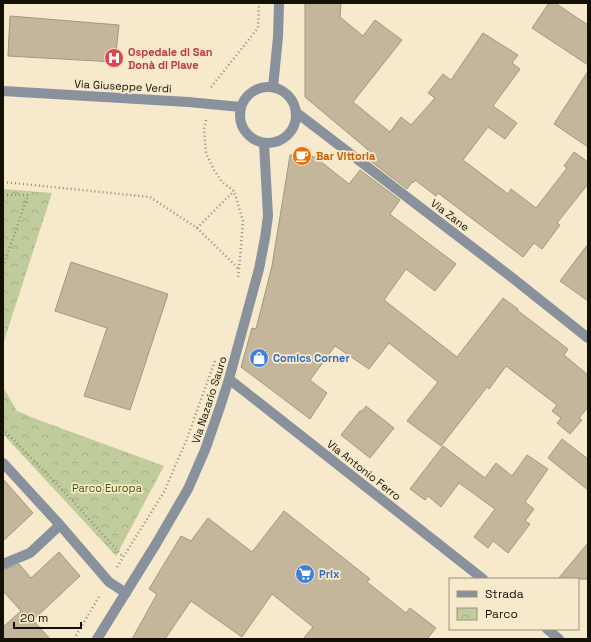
<svg xmlns="http://www.w3.org/2000/svg" width="591" height="642" viewBox="0 0 591 642" font-family="'Space Grotesk',sans-serif">
<defs>
<pattern id="park-crowns" width="20" height="18" patternUnits="userSpaceOnUse"><rect width="20" height="18" fill="#c0cc9c"/><path d="M2 6a3 3 0 1 1 6 0M12 15a3 3 0 1 1 6 0" fill="none" stroke="#a4ae85"/></pattern>
</defs>
<rect width="100%" height="100%" fill="#f6e9cc"/>
<!-- park -->
<path fill="url(#park-crowns)" d="M3 189 52 193 3 344Z
M3 387 17 411 36 419 164 466 116 556 3 434Z"/>
<!-- building -->
<path fill="#c3b69a" stroke="#a4977c" d="M305 3H341L340 17 363 36 375 20 402 40 353 102 390 132 401 117 411 125 435 98 428 93 443 74 451 80 483 33 518 55 512 63 520 69 493 106 517 123 505 139 488 127 463 160 508 194 511 189 536 208 567 168 564 166 574 152 588 162V184L557 223 560 225 542 249 534 243 523 257 438 193 436 196 415 180 413 183 412 182 407 189 368 159 373 154 305 97Z
M549 3H555L588 25V65L532 28Z
M10 16 119 25 115 62 8 56Z
M588 71V147L554 124Z
M290 155 315 157 349 184 360 170 400 200 390 214 391 215 456 264 435 291 406 269 384 300 457 357 503 298 518 309 517 310 568 349 564 355 588 375V407L579 418 582 420 570 434 557 423 561 418 552 411 557 405 506 366 489 389 487 387 441 446 407 421 438 382 389 343 369 369 335 346 310 380 327 393 310 419 241 367 252 328 256 329 272 266Z
M588 244V301L560 281Z
M71 262 168 294 130 410 84 396 107 328 55 311Z
M366 406 394 428 370 458 341 435 360 411H362Z
M562 439 588 459V490L548 458Z
M443 446 485 478 496 463 512 476 527 455 548 469 525 502 534 509 525 521 530 524 508 553 493 541 488 548 474 537 495 509 459 483 441 507 428 496 425 500 410 489Z
M3 479 33 513 3 541Z
M284 511 370 579 367 582 406 613 410 608 436 628 427 639H303L313 627 272 594 242 637 191 601 165 639H132L157 594 149 589 181 536 191 541 208 518 252 552Z
M588 543V579H558Z
M59 552 80 576 33 620 50 639H3V627L21 611 3 591V570L19 564 31 578Z"/>
<g fill="none" stroke-linecap="round" stroke-linejoin="round">
<!-- path -->
<path stroke="#968d78" stroke-width="2.5" stroke-dasharray="1 3" stroke-linecap="butt" d="M211 87 212 86 258 28 259 3
M206 120 204 129 206 153 214 170 222 182 234 191 243 221 239 270 238 277
M3 182 150 197 197 228 239 269
M3 195H28L3 267
M197 228 234 191
M3 429 72 500 123 557
M117 567 164 492 186 441 215 361
M74 639 100 595"/>
<!-- minor -->
<path stroke="#89919c" stroke-width="10" d="M240 115a28 28 0 1 1 56 0a28 28 0 1 1-56 0Z
M273 87 278 37 279 3
M3 91 188 102 241 107
M297 113 510 276 588 338
M229 379 483 579
M3 463 60 525
M3 564 30 553 60 525 109 582 126 593
M547 629 559 639
M97 639 156 544 188 489 205 450 220 407 229 379 259 269 265 238 268 216 264 143"/>
</g>
<!-- icons -->
<defs>
<g id="hospital-disc" transform="scale(1)"><circle r="9.5" fill="#e0444e" stroke="#f6e9cc"/><path d="M-5-5h3v3.5h4V-5h3V5h-3V1.5h-4V5h-3Z" fill="#fff"/></g>
<g id="cafe-disc" transform="scale(1)"><circle r="9.5" fill="#e8710a" stroke="#f6e9cc"/><path d="M-5.5-4.5H6V0H3Q3 3.5 0 3.5H-2.5Q-5.5 3.5-5.5 0ZM3-3.2v2h1.7v-2ZM-6 4.5H4V6H-6Z" fill="#fff"/></g>
<g id="shop-disc" transform="scale(1)"><circle r="9.5" fill="#3f7fe0" stroke="#f6e9cc"/><path d="M-5-2.5h2.3a2.7 3.5 0 0 1 5.4 0H5L5.5 6h-11ZM-1.5-2.5h3a1.5 2.3 0 0 0-3 0Z" fill="#fff"/></g>
<g id="supermarket-disc" transform="scale(1)"><circle r="9.5" fill="#3f7fe0" stroke="#f6e9cc"/><path d="M-6-5.5h2.5l.6 2H6L4.5 2H-2.5L-4.4-4H-6ZM-1.5 3.2a1.3 1.3 0 1 0 .1 0ZM3 3.2a1.3 1.3 0 1 0 .1 0Z" fill="#fff"/></g>
</defs>
<g fill-rule="evenodd">
<use href="#hospital-disc" x="114" y="58"/>
<use href="#cafe-disc" x="302" y="156"/>
<use href="#shop-disc" x="259" y="358"/>
<use href="#supermarket-disc" x="305" y="574"/>
</g>
<g text-anchor="middle" dominant-baseline="central" stroke-width="3.5" stroke-linejoin="round" paint-order="stroke">
<!-- health labels -->
<g font-size="11" font-weight="bold" fill="#be3a42" stroke="#f6e9cc" text-anchor="start">
<text x="128" y="52">Ospedale di San<tspan x="128" dy="13">Donà di Piave</tspan></text>
</g>
<!-- street labels -->
<g font-size="11" fill="#151006" stroke="#f6e9cc">
<text transform="translate(123 86) rotate(3)">Via Giuseppe Verdi</text>
<text transform="translate(450 215) rotate(37)">Via Zane</text>
<text transform="translate(209 400) rotate(-72)">Via Nazario Sauro</text>
<text transform="translate(364 470) rotate(38)">Via Antonio Ferro</text>
</g>
<!-- food labels -->
<g font-size="11" font-weight="bold" fill="#c56008" stroke="#f6e9cc" text-anchor="start">
<text x="316" y="156">Bar Vittoria</text>
</g>
<!-- shop labels -->
<g font-size="11" font-weight="bold" fill="#366cbe" stroke="#f6e9cc" text-anchor="start">
<text x="273" y="358">Comics Corner</text>
<text x="319" y="574">Prix</text>
</g>
<!-- park labels -->
<g font-size="11" fill="#4d5a0b" stroke="#f6e9cc">
<text x="107" y="488">Parco Europa</text>
</g>
</g>
<!-- border -->
<rect width="591" height="642" fill="none" stroke="#151006" stroke-width="8"/>
<!-- legend -->
<rect x="449" y="578" width="130" height="52" fill="#f6e9cc" stroke="#9c927d"/>
<rect x="457" y="591" width="20" height="6" fill="#89919c" stroke="#9c927d"/>
<text x="485" y="598" font-size="12" fill="#151006">Strada</text>
<rect x="457" y="608" width="20" height="12" fill="url(#park-crowns)" stroke="#9c927d"/>
<text x="485" y="618" font-size="12" fill="#151006">Parco</text>
<!-- scale -->
<path d="M14 622v6h67v-6" fill="none" stroke="#151006" stroke-width="2"/>
<text x="20" y="622" font-size="12" fill="#151006" stroke="#f6e9cc" stroke-width="3" paint-order="stroke">20 m</text>
</svg>
